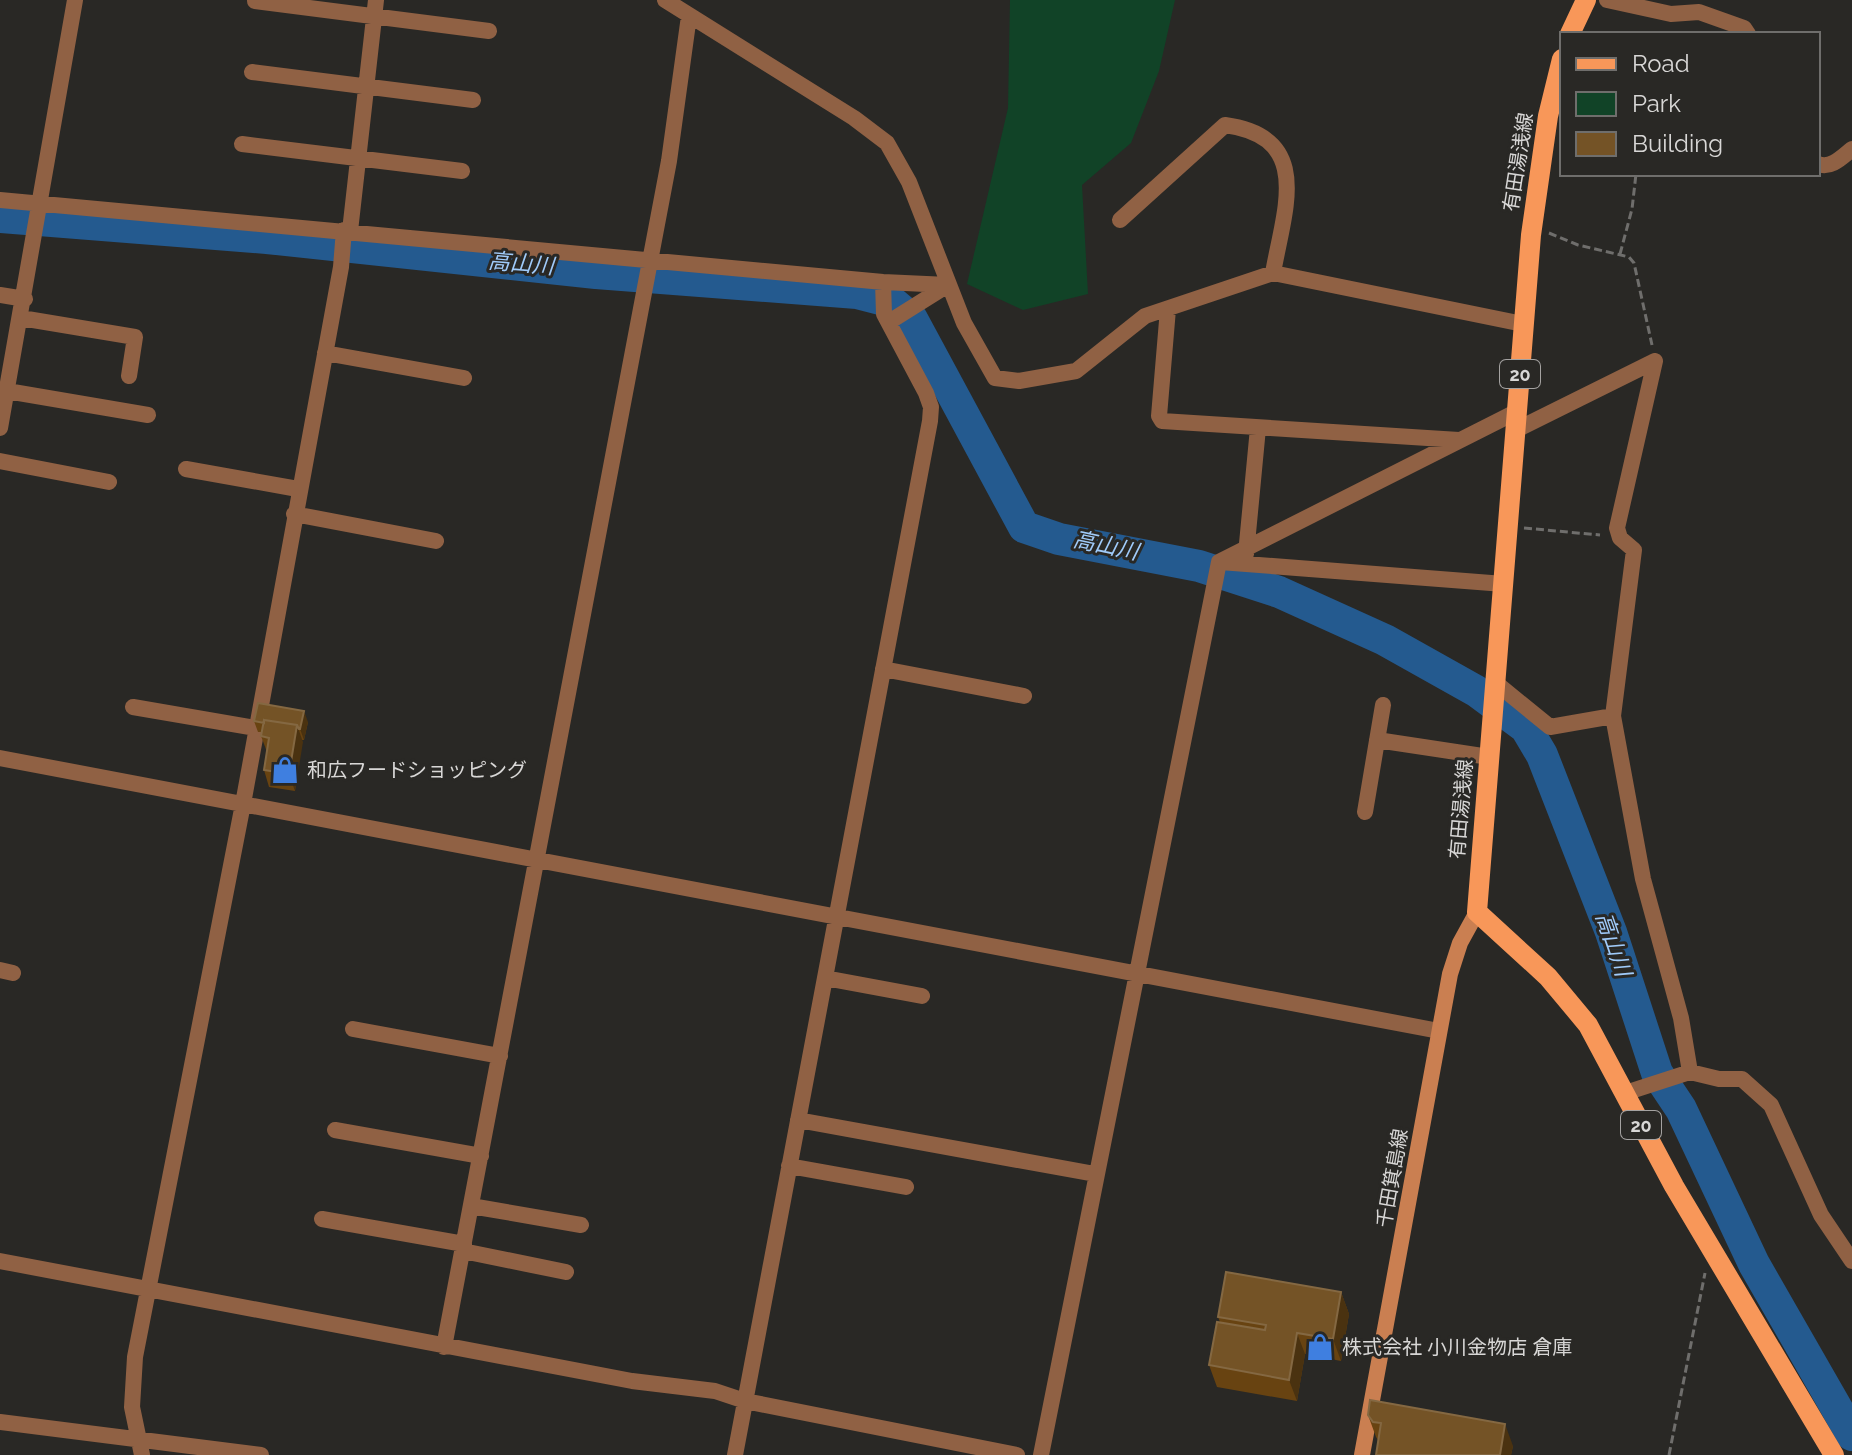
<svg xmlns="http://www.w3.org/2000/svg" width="1852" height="1455" viewBox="0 0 1852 1455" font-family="Raleway,'Noto Sans JP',sans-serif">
<rect width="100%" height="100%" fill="#292825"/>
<!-- green -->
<path fill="#114327" d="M1010 0H1175L1159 71 1131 143 1082 185 1088 294 1023 310 967 284 1008 108Z"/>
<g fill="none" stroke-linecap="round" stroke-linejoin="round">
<!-- river -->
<path stroke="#245a8f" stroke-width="32" d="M0 217 267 238 596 273 857 293 892 302 912 319 1024 527 1059 539 1199 566 1279 592 1385 640 1476 691 1526 728 1542 755 1611 932 1657 1073 1681 1109 1754 1264 1852 1435"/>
<!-- path -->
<path stroke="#6f6e6c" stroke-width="3" stroke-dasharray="8 4" stroke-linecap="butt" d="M1549 233 1578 245 1629 257 1634 263 1652 345
M1620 254 1632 209 1636 174
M1524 528 1600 535
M1669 1455 1705 1273"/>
<!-- minor -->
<path stroke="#906144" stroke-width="16" d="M665 0 854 118 887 143 909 182 964 323 995 378 1019 381 1076 371 1145 316 1273 273 1523 324
M1607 0 1671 14 1699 12 1744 28 1748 34
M255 1 489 31
M252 72 473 100
M242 144 462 171
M1818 164C1831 169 1842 157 1852 149
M0 200 883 282 948 285 889 322
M1120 220 1225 125C1314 137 1284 210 1273 273
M350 231 376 0
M0 295 25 299
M1168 309 1159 416 1162 421 1459 440
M21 318 135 337 129 376
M325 353 464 378
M1655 361 1617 528 1620 538 1634 550 1613 716 1643 879 1681 1018 1690 1072
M7 391 148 415
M0 428 75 0
M1516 430 1655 361
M0 461 109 482
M186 469 298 489
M294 514 436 541
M1246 554 1258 428
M1220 562 1504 584
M883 669 1024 696
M1496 683 1550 727 1613 716
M133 707 256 728
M1377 740 1489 757
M0 758 1439 1031
M1365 812 1383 705
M0 970 13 973
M825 978 922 996
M353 1029 500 1056
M1625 1093 1690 1072 1719 1079H1742L1771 1105 1821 1215 1852 1261
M798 1120 1095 1174
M335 1130 481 1156
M789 1166 906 1187
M471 1206 581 1225
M322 1219 464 1244
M463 1251 566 1272
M0 1261 632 1381 715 1391 745 1401 1017 1455
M444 1347 669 161 689 16
M0 1422 261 1455
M142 1455 132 1407 135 1357 243 804 341 267 344 230
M735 1455 930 421 931 407 926 393 884 314 883 282
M1041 1455 1219 562 1518 411"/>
<!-- secondary -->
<path stroke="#ca7f51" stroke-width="16" d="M1362 1455 1450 974 1460 943 1477 912"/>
<!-- primary -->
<path stroke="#f89759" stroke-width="20" d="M1570 34 1586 0
M1562 59 1548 116 1531 235 1477 912 1548 977 1588 1025 1674 1186 1834 1455"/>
</g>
<!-- wall -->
<path fill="#684311" d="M254 721 308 722 304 740H302L295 791 269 787 264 770 267 752 261 736 262 732H258Z
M1341 1292 1349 1314 1341 1361 1305 1354 1297 1401 1217 1387 1209 1365 1220 1322 1218 1317Z
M1368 1415 1513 1446 1511 1455H1376L1378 1440 1376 1437Z"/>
<!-- shaded-wall -->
<path fill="#4a3210" d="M304 711 308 722 304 740 300 729Z
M297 725 303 742 295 791 289 774Z
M1341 1292 1349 1314 1341 1361 1333 1339Z
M1297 1333 1305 1354 1297 1401 1289 1380Z
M1505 1424 1513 1446 1511 1455H1500Z"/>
<!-- building -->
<path fill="#745326" stroke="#846842" stroke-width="2" d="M258 703 304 711 300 729H299L297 725 264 720V723L254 721Z
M264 720 297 725 289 774 264 770 269 738 261 736Z
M1226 1272 1341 1292 1333 1339 1297 1333 1289 1380 1209 1365 1217 1322 1265 1330 1266 1325 1218 1317Z
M1370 1400 1505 1424 1500 1455H1376L1381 1423 1373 1422 1368 1415Z"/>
<!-- icons -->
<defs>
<g id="shop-bare" transform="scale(2.16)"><path d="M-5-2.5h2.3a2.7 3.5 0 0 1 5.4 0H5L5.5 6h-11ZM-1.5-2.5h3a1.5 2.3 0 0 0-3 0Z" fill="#3f7fe0" stroke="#292825" stroke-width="2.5" paint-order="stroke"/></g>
</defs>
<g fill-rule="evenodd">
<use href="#shop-bare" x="285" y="770"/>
<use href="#shop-bare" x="1320" y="1347"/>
</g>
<g text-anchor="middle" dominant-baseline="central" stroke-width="6" stroke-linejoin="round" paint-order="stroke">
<!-- shield labels -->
<g fill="#292825" stroke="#a4a2a1" stroke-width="2">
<rect x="1500" y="360" width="40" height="28" rx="6"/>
<rect x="1621" y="1111" width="40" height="28" rx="6"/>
</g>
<g font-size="18" font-weight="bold" fill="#d8d7d6">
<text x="1520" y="374">20</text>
<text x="1641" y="1125">20</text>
</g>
<!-- street labels -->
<g font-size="20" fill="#d8d7d6" stroke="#292825">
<text transform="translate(1518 162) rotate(-81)">有田湯浅線</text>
<text transform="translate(1461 809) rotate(-85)">有田湯浅線</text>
<text transform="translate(1392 1178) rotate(-80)">千田箕島線</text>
</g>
<!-- poi labels -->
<g font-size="20" fill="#d8d7d6" stroke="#292825" text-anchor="start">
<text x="307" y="770">和広フードショッピング</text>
<text x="1342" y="1347">株式会社 小川金物店 倉庫</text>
</g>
<!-- water labels -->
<g font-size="22" font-style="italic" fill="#a0cbfa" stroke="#292825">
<text transform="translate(521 263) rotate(5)">高山川</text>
<text transform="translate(1106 545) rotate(12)">高山川</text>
<text transform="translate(1614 944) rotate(71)">高山川</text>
</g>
</g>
<!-- legend -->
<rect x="1560" y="32" width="260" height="144" fill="#292825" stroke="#6f6e6c" stroke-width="2"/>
<rect x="1576" y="58" width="40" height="12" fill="#f89759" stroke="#6f6e6c" stroke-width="2"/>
<text x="1632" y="72" font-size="24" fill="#d8d7d6">Road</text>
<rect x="1576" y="92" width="40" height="24" fill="#114327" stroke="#6f6e6c" stroke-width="2"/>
<text x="1632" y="112" font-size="24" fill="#d8d7d6">Park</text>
<rect x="1576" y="132" width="40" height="24" fill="#745326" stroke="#6f6e6c" stroke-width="2"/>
<text x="1632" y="152" font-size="24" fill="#d8d7d6">Building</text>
</svg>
